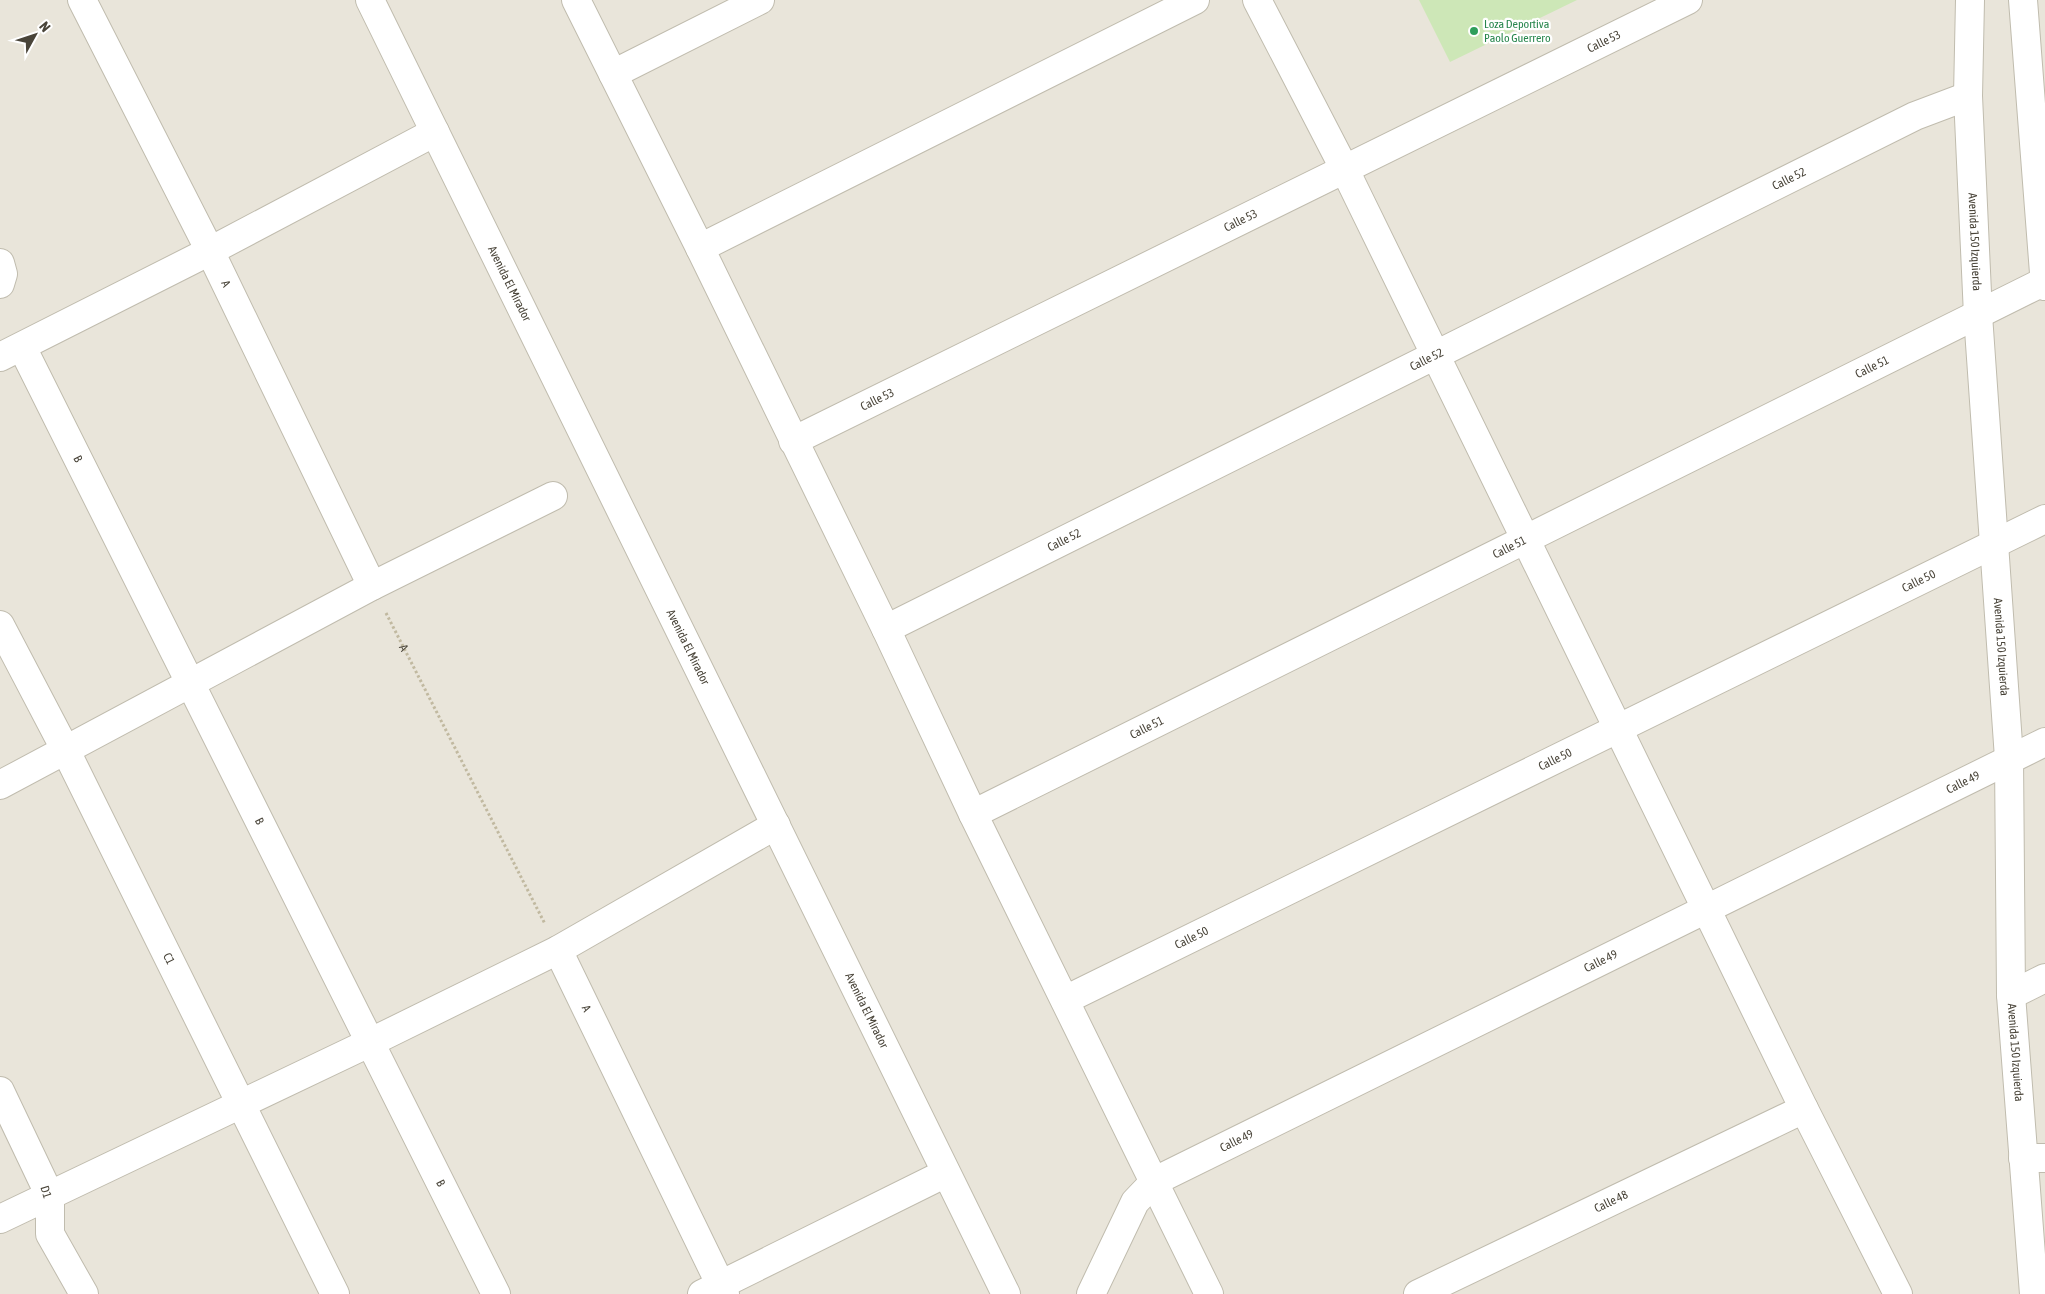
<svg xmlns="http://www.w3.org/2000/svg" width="2045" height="1294" viewBox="0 0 2045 1294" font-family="'Asap Condensed',sans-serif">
<rect width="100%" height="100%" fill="#f5f3eb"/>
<!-- residential -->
<path fill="#e9e5da" d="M0 0H2045V1294H0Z"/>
<!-- green -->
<path fill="#cde7b7" d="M1419 0H1577L1450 62Z"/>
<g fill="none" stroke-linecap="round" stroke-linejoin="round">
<!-- minor casing -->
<g stroke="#c0bcae" stroke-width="30">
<g id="minor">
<path id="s2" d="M82 0 210 251 372 586"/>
<path d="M576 0 700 248 886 629 973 814 1209 1294"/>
<path d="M1257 0 1344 168 1804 1109 1898 1294"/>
<path d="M2023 0 2045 286"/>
<path d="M613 74 760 0"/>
<path d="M700 248 1195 0"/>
<path d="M0 263 3 274 0 284"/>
<path id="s3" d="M22 347 496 1294"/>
<path d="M0 357 210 251 435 132"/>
<path id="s4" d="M793 441 1688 0"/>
<path id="s5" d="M0 625 65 749 335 1294"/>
<path id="s6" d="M886 629 1915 116 1968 96"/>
<path d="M0 785 372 586 553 496"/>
<path id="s7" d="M973 814 2045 281"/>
<path id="s8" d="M558 950 725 1294"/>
<path d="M2011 995 2045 978"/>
<path id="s9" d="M1065 1000 2045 519"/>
<path d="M0 1091 50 1196V1234L84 1294"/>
<path d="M2023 1158H2045"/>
<path d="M0 1219 371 1042 558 950 776 825"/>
<path d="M702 1294 946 1173"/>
<path id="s10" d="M1091 1294 1135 1202 1155 1181 2045 742"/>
<path id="s11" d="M1418 1294 1804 1109"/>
</g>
</g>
<!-- tertiary casing -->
<g stroke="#c0bcae" stroke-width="30">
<g id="tertiary">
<path id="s12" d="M370 0 1006 1294"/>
<path id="s13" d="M1970 0 1968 96 1978 315 2009 758 2011 995 2034 1294"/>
</g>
</g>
<!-- path -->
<path stroke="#c1b9a0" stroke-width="3" stroke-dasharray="2.5 2.5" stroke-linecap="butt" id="s1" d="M386 613 545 924"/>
<!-- minor -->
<use href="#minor" stroke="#fff" stroke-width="28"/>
<!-- tertiary -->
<use href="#tertiary" stroke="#fff" stroke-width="28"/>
</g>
<!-- markers -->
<circle fill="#2e9e5b" stroke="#fff" stroke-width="2" cx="1474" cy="31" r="5"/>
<g text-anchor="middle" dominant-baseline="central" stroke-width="4.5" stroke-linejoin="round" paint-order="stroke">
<!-- leisure labels -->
<g font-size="12" fill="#27864d" stroke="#fff" text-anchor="start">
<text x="1484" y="24">Loza Deportiva<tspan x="1484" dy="14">Paolo Guerrero</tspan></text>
</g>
<!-- street labels -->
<g font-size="12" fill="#494439" stroke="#fff">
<text stroke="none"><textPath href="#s4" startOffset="904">Calle 53</textPath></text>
<text stroke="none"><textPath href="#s6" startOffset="1009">Calle 52</textPath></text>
<text stroke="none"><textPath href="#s4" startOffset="499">Calle 53</textPath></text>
<text stroke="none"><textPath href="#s13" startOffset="242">Avenida 150 Izquierda</textPath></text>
<text stroke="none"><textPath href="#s2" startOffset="318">A</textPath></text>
<text stroke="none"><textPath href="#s12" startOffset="316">Avenida El Mirador</textPath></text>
<text stroke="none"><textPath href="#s6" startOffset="604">Calle 52</textPath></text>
<text stroke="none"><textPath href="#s7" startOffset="1004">Calle 51</textPath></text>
<text stroke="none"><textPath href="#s4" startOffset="94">Calle 53</textPath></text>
<text stroke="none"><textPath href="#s3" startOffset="125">B</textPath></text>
<text stroke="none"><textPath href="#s6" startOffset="199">Calle 52</textPath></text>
<text stroke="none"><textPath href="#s7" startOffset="599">Calle 51</textPath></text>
<text stroke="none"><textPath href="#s9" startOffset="951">Calle 50</textPath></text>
<text stroke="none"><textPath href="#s1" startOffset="39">A</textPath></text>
<text stroke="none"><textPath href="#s12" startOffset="721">Avenida El Mirador</textPath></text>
<text stroke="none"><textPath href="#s13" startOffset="648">Avenida 150 Izquierda</textPath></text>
<text stroke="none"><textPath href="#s7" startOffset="194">Calle 51</textPath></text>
<text stroke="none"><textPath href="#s9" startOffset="546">Calle 50</textPath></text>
<text stroke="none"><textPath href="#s10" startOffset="1032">Calle 49</textPath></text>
<text stroke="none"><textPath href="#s3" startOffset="530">B</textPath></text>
<text stroke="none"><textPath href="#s9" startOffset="141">Calle 50</textPath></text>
<text stroke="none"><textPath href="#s5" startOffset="374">C1</textPath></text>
<text stroke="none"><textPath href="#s10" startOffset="628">Calle 49</textPath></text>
<text stroke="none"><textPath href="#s8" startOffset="65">A</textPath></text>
<text stroke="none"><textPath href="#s12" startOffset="1126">Avenida El Mirador</textPath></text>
<text stroke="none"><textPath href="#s13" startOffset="1054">Avenida 150 Izquierda</textPath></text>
<text stroke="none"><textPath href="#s10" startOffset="222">Calle 49</textPath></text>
<text stroke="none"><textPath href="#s3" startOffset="935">B</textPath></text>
<text transform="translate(46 1192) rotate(72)">D1</text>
<text stroke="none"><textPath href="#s11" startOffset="214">Calle 48</textPath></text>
</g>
</g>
<!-- north arrow -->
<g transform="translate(35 35) rotate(50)" stroke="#ffffff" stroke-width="4" paint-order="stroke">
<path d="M0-4L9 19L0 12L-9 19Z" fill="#494439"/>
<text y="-8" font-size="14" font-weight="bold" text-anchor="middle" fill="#494439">N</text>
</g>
</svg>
